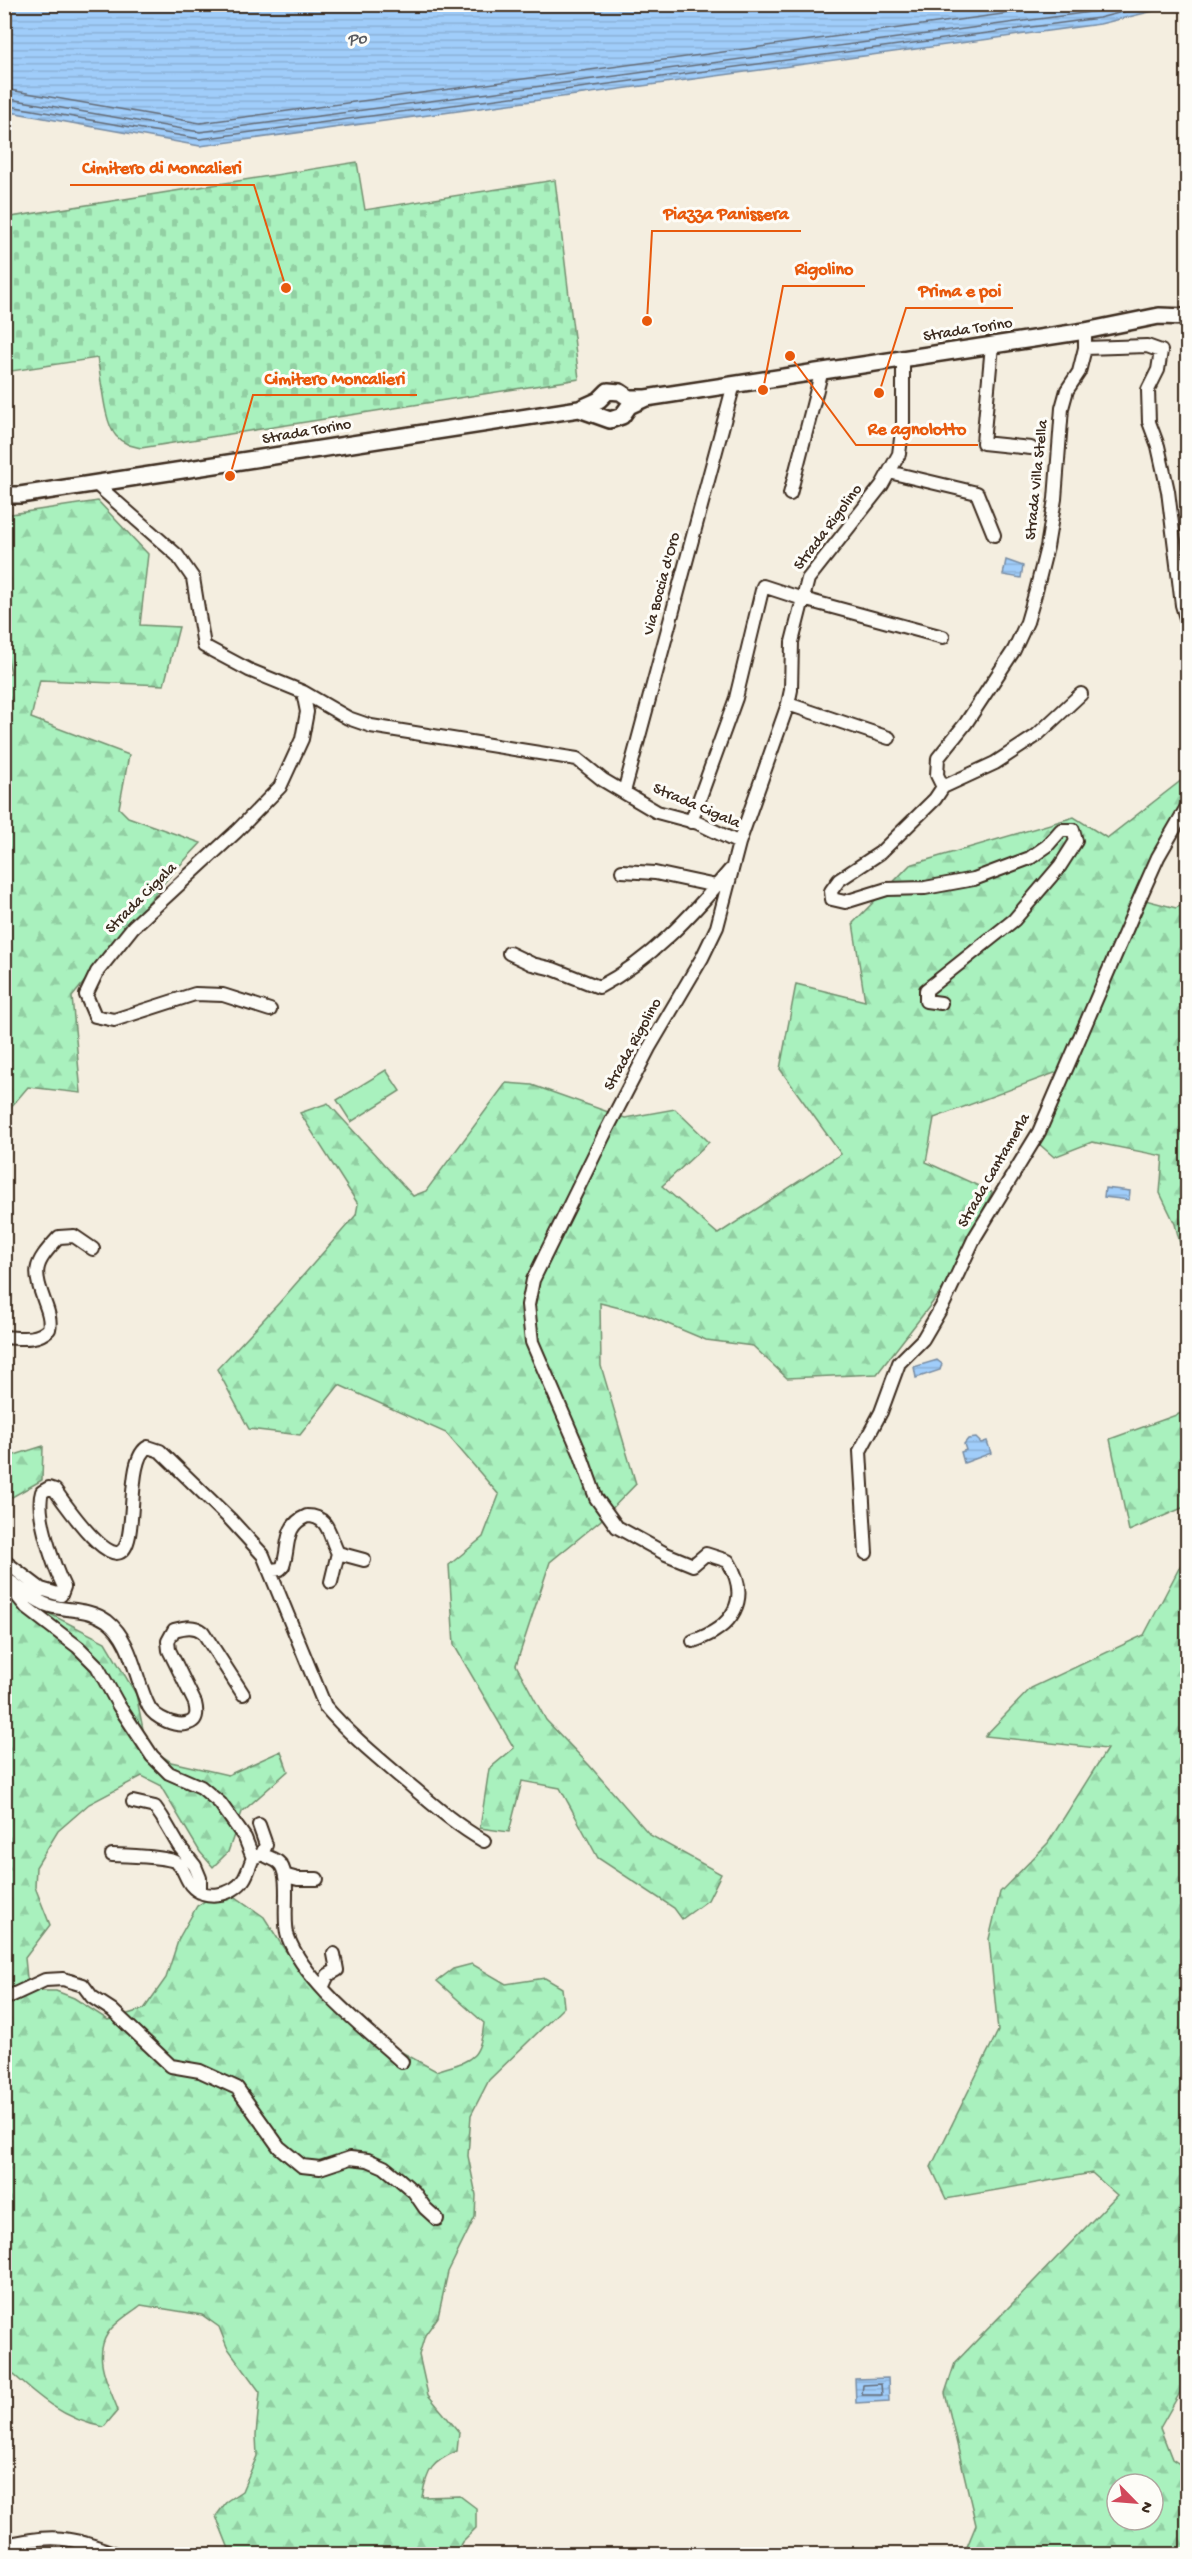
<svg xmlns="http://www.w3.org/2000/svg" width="1192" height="2559" viewBox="0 0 1192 2559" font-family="'Gochi Hand',sans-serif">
<defs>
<pattern id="forest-firs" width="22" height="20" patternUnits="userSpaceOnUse" patternTransform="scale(1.5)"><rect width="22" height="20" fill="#a9f1be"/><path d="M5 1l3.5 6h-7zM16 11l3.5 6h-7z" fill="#92cfa3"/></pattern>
<pattern id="cemetery-stones" width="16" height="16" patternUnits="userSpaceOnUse" patternTransform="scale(1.5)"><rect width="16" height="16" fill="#a9f1be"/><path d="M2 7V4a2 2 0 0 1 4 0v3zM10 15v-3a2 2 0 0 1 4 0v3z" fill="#92cfa3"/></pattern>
<pattern id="water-rules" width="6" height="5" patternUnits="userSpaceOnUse" patternTransform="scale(1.5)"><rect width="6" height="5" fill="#a0cdfa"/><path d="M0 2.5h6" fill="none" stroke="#8bb0d6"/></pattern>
</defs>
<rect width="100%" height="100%" fill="#f4eee0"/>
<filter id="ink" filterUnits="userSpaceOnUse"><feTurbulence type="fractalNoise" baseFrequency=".0167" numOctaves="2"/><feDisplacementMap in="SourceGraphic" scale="12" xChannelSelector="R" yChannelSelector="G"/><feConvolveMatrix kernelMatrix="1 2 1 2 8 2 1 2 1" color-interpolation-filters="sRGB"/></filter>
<g filter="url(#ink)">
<!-- forest -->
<path fill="url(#forest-firs)" stroke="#728e6e" stroke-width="1.5" fill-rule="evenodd" d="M98 501 148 554 140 625 179 627 164 685 40 680 31 718 129 755 119 808 128 817 201 843 168 878 72 997 81 1093 28 1087 5 1114 4 674 11 673 4 640 5 515Z
M1187 776V814L1145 900 1176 908 1187 903V1255L1181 1247 1175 1224 1160 1193 1163 1156 1092 1142 1054 1157 1038 1143 1068 1068 934 1118 926 1162 992 1192 946 1285 877 1374 787 1378 753 1346 706 1340 644 1314 600 1303 601 1366 636 1484 600 1521 550 1562 516 1665 546 1720 589 1765 650 1835 721 1874 708 1900 682 1919 674 1908 598 1858 560 1788 522 1781 509 1832 480 1828 489 1769 514 1748 454 1645 449 1565 483 1537 499 1495 446 1433 339 1385 300 1435 249 1429 217 1369 279 1303 356 1215 358 1204 300 1113 328 1103 413 1196 426 1191 506 1083 532 1085 625 1118 675 1109 709 1142 662 1186 718 1234 841 1154 780 1069 796 984 865 1001 853 923 910 865 1074 817 1107 838Z
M1187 1411V1506L1129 1531 1110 1439Z
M43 1446 42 1480 5 1501V1458Z
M1187 1553 1188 2388 1181 2391 1160 2428 1172 2459 1187 2469V2554H964L976 2525 945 2393 955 2363 1117 2195 1092 2173 946 2199 931 2167 998 2031 989 1939 1000 1892 1048 1843 1107 1749 985 1736 1031 1688 1144 1635ZM1117 2484H1153V2520H1117Z
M5 1591 105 1642 136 1694 144 1734 154 1751 171 1762 228 1775 281 1751 288 1771 242 1812 228 1852 213 1867 200 1852 160 1785 142 1776 89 1804 58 1831 36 1867 35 1887 50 1925 25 1958 27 1978 42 1991H56L74 1998 108 2020 144 2009 166 1978 179 1938 197 1906 214 1895H233L264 1917 285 1950 325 1997 387 2044 436 2071C470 2060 480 2062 484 2023L437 1981 453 1969 472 1964 506 1984 545 1978 562 1988 564 2007 489 2080 471 2115 468 2156 476 2195 475 2217 448 2272 438 2317 425 2335 419 2355 428 2395 459 2432 457 2451C432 2462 427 2469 422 2497L460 2496 476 2508V2528L462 2542 455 2554H231L216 2516 227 2501 242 2491 257 2456 256 2435 260 2392 227 2347 219 2327 202 2315 141 2305C131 2313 115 2322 108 2333 92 2357 109 2386 118 2410L104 2427C63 2420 35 2394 5 2367Z"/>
<!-- cemetery -->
<path fill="url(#cemetery-stones)" stroke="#728e6e" stroke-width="1.5" d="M357 162 365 210 555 180 579 379 141 448C132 446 123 444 116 436 103 421 102 378 97 358L5 372V218Z"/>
<!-- pitch -->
<path fill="#a9f1be" stroke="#728e6e" stroke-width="1.5" d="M386 1070 400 1091 351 1122 337 1100Z"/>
<!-- water -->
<path fill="url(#water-rules)" stroke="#788ca2" stroke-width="1.5" d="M4 5 5 4 1178 5 1100 24 200 146 5 111Z
M1006 560 1023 566 1021 578 1003 575Z
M1105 1188 1130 1191 1129 1200 1104 1197Z
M937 1360 942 1364 940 1370 916 1378 914 1367Z
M976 1438 981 1443 987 1441 991 1453 964 1463 961 1452 966 1450 964 1444 968 1439Z
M888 2378 889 2401 856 2403 855 2379Z"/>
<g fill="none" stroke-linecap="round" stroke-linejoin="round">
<!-- shore -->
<path stroke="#636b76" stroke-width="1.5" d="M4 89 200 123 1076 4
M4 98 200 132 1098 11 1123 4
M4 105 200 139 1099 18 1154 4
M881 2384 882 2395H862L863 2385Z"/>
<!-- minor casing -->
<g stroke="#3b2a1e" stroke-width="16">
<path id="minor" d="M992 345 983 443 1031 448
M1085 348 1147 346 1161 351 1158 370 1148 390 1149 422 1158 446 1168 491 1182 605 1188 625
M889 472 977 493 994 535
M96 484 177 555 193 578 204 646 249 670 303 692 307 712 302 739 280 787 237 831 133 927 97 972 86 995 95 1016 114 1020 195 994 223 995 270 1010
M790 494 822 370
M303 692 348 718 371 726 577 759 603 780 657 812 698 823 739 843
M788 704 889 738
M943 787 937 775 938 758 966 723 1014 650 1027 622 1036 591 1047 547 1055 499 1062 408 1067 390 1079 372 1085 348V331
M624 792 734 384
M691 822 736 698 763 586 803 599 943 637
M622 871 655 873 716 886
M509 953 532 964 553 969 599 987C651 960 692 915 730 870
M941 1003 926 1001V990L1014 920 1060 866 1076 841 1073 830H1061L1047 846 1030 858 974 879 925 888 887 889 845 902 832 899 831 891 839 880 880 853 935 799 943 787 995 763 1036 736 1081 694
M4 1337C21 1338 37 1341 49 1329 51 1321 49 1314 46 1306 33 1270 32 1266 59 1237L74 1236 93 1249
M866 1553 860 1451 881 1412 899 1363 923 1339 944 1303 975 1237 1039 1132 1142 893 1158 857 1188 805
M4 1561 41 1589 61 1595 64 1587C54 1567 35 1513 42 1492L49 1488 55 1490C165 1646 112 1465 148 1447L160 1451 230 1519 263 1555 325 1706C348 1733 376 1756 403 1779 429 1801 454 1824 484 1841
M271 1570 280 1569 283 1566C290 1546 283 1526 307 1516 330 1516 329 1537 338 1553L364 1560
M4 1580 27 1608 78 1647 97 1666 119 1706 152 1756 169 1773 201 1787 220 1803 245 1838 253 1858 262 1854C267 1857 274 1859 278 1862 293 1873 281 1918 288 1937 305 1983 366 2029 402 2062
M11 1582C22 1589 36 1602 50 1606 69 1611 89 1608 107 1621 133 1641 135 1680 149 1707 155 1718 177 1728 189 1723 198 1720 197 1711 195 1703L169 1650 168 1641 174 1630C185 1627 194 1625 203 1632L243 1694
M331 1582 338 1553
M693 1641C732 1628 752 1600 728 1561L706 1554 693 1565 666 1554 617 1527 596 1498 580 1453 532 1342 528 1305 533 1280 605 1133 649 1048 702 958 717 927 739 843 788 704 791 690 792 642 808 579 882 485 899 454 903 423V359
M133 1802 155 1807 162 1817 179 1846 195 1866 200 1878V1892
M259 1825 266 1845 262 1854
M112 1855C123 1855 168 1857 176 1862 184 1867 185 1878 191 1885 204 1901 233 1896 244 1879 248 1873 250 1864 253 1858
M287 1876 298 1879H317
M322 1988 328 1975 337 1970 334 1954
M4 1999 45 1980 63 1979 83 1985 92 1997 112 2010 171 2066 200 2071 237 2088 279 2147 302 2166 320 2168 350 2158 368 2160 384 2167 399 2179 414 2192 425 2208 437 2219
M4 2546C51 2533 72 2537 116 2554"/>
</g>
<!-- major casing -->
<g stroke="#3b2a1e" stroke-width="20">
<path id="major" d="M579 409 610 420 622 416 629 406 644 399
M4 495H20L579 409 599 400 608 391 620 392 629 398H646L1085 331 1159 316 1188 317"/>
</g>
<!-- minor -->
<use href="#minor" stroke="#fdfcf7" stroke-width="12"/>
<!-- major -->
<use href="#major" stroke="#fdfcf7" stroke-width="15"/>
</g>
</g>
<g text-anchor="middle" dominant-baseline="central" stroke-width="6" stroke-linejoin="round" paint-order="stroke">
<!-- street labels -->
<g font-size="16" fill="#3b2a1e" stroke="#fdfcf7">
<text transform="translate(968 331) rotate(-9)">Strada Torino</text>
<text transform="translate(307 433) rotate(-10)">Strada Torino</text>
<text transform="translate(1038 480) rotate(-84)">Strada Villa Stella</text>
<text transform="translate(829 528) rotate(-53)">Strada Rigolino</text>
<text transform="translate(663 584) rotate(-75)">Via Boccia d'Oro</text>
<text transform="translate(696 807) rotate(23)">Strada Cigala</text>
<text transform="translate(142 899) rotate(-45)">Strada Cigala</text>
<text transform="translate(634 1045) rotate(-61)">Strada Rigolino</text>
<text transform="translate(995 1171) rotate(-60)">Strada Cantamerla</text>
</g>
<!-- water labels -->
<g font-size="18" font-style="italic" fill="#595b60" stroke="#fdfcf7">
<text transform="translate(357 40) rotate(-6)">Po</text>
</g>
</g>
<!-- callouts -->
<path fill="none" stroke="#e8590c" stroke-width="2" d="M286 288L254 185H70M647 321L652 231H801M763 390L783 286H865M879 393L906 308H1013M230 476L253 395H417M790 356L856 445H978"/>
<g fill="#e8590c" stroke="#fdfcf7" stroke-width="2">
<circle cx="286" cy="288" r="6"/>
<circle cx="647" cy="321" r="6"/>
<circle cx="763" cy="390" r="6"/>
<circle cx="879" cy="393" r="6"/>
<circle cx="230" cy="476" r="6"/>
<circle cx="790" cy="356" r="6"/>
</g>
<g font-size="18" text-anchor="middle" font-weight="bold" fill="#e8590c" stroke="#fdfcf7" stroke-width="6" stroke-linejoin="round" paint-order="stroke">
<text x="162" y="173">Cimitero di Moncalieri</text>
<text x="726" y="219">Piazza Panissera</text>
<text x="824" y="274">Rigolino</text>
<text x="960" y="296">Prima e poi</text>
<text x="335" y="384">Cimitero Moncalieri</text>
<text x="917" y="434">Re agnolotto</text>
</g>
<!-- margin -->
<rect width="1192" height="2559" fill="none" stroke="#fdfcf7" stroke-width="24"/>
<rect x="12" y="12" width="1168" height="2535" fill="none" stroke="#3b2a1e" stroke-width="2" filter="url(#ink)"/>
<!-- north arrow -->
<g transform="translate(1135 2502) rotate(115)"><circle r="28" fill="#fdfcf7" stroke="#afa8a0" stroke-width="1.5"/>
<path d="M0-4.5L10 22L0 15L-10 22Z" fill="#d1495b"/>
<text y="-9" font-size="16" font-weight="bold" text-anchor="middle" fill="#3b2a1e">N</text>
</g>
</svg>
